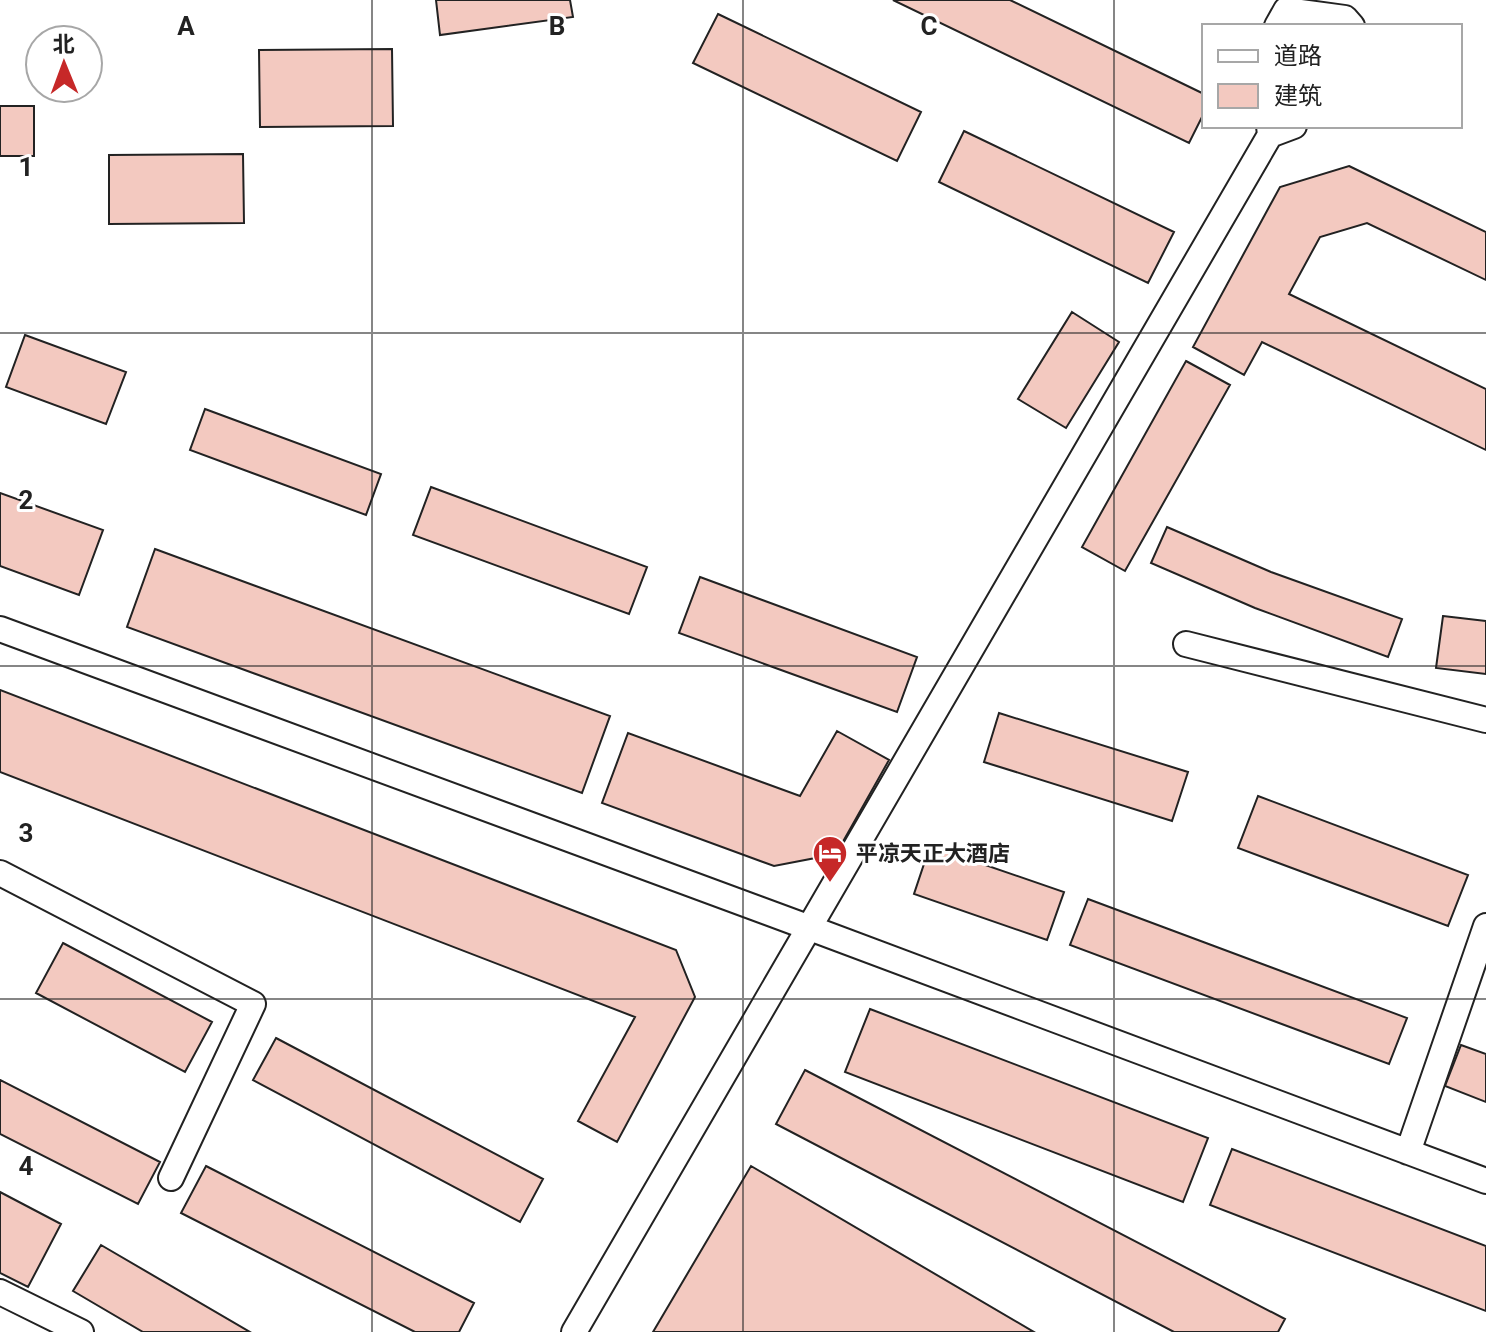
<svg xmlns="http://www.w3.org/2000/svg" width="1486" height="1332" viewBox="0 0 1486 1332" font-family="Roboto,'Noto Sans SC',sans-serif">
<rect width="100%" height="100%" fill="#fff"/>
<!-- building -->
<path fill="#f3c9c0" stroke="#222" stroke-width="2" d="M436 0H570L573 17 440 35Z
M893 0H1010L1204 94V113L1189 143Z
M718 14 921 112 897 161 693 63Z
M392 49 393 126 260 127 259 50Z
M0 106H34V156H0Z
M964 131 1174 232 1148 283 939 182Z
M243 154 244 223 109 224V155Z
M1349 166 1486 232V280L1367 223 1320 237 1289 294 1486 389V450L1262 342 1244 375 1193 347 1280 187Z
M1072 312 1119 342 1066 428 1018 399Z
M25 335 126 372 106 424 6 387Z
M1186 361 1230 385 1125 571 1082 547Z
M205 409 381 474 366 515 190 450Z
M431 487 647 567 629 614 413 535Z
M0 493 103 530 79 595 0 566Z
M1167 527 1271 572 1402 619 1388 657 1255 608 1151 563Z
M155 549 610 716 582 793 127 627Z
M700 577 917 657 897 712 679 633Z
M1443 616 1486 621V674L1436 668Z
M0 690 676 950 695 997 617 1142 578 1121 635 1017 0 772Z
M999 713 1188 772 1172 821 984 762Z
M837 731 889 760 836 854 774 866 602 803 628 733 800 796Z
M1258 796 1468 875 1448 926 1238 848Z
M930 846 1064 892 1047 940 914 894Z
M1088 899 1407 1018 1389 1064 1070 945Z
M63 943 212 1022 185 1072 36 993Z
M870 1009 1208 1138 1183 1202 845 1072Z
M276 1038 543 1179 520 1222 253 1080Z
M1461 1045 1486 1054V1102L1445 1086Z
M805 1070 1285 1319 1278 1332H1174L776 1124Z
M0 1080 160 1162 138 1204 0 1134Z
M1232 1149 1486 1246V1311L1210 1205Z
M206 1166 474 1303 459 1332H415L181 1213Z
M751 1166 1034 1332H653Z
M0 1192 61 1224 28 1287 0 1273Z
M101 1245 250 1332H143L73 1291Z"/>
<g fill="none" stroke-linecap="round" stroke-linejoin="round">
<!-- minor casing -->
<g stroke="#222" stroke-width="28">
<path id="minor" d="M1277 26 1286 10 1345 18 1352 26
M1269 126 1270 135 1294 126
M0 629 810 928 1486 1181
M1186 644 1486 720
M0 873 253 1004 171 1178
M1408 1152 1486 926
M0 1292 81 1332
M574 1332 1270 135"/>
</g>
<!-- minor -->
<use href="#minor" stroke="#fff" stroke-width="24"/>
</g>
<!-- grid -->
<path fill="none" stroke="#222" stroke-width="2" stroke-opacity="0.55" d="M372 0V1332M743 0V1332M1114 0V1332M0 333H1486M0 666H1486M0 999H1486"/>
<!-- icons -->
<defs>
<g id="hotel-pin" transform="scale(1.8)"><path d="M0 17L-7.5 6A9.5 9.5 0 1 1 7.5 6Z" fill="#c62828" stroke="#fff"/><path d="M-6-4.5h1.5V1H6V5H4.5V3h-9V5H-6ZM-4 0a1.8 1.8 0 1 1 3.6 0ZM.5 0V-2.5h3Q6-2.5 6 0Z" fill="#fff"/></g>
</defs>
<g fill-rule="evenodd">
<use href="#hotel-pin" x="830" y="853"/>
</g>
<g text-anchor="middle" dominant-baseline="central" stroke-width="6" stroke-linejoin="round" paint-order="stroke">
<!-- poi labels -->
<g font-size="22" font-weight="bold" fill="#222" stroke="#fff" text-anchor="start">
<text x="856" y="853">平凉天正大酒店</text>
</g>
</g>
<g font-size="26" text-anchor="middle" font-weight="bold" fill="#222" stroke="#fff" stroke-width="6" stroke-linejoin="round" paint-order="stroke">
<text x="186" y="35">A</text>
<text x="557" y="35">B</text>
<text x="929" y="35">C</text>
<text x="26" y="176">1</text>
<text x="26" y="509">2</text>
<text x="26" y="842">3</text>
<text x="26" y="1175">4</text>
</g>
<!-- legend -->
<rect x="1202" y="24" width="260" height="104" fill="#ffffff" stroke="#a7a7a7" stroke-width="2"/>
<rect x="1218" y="50" width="40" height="12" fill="#ffffff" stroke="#a7a7a7" stroke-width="2"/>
<text x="1274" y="64" font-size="24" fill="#222222">道路</text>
<rect x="1218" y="84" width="40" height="24" fill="#f3c9c0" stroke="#a7a7a7" stroke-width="2"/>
<text x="1274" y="104" font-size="24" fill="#222222">建筑</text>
<!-- north arrow -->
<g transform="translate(64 64) rotate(359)"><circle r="38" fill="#ffffff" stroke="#a7a7a7" stroke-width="2"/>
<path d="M0-6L14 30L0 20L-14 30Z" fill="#c62828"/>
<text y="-12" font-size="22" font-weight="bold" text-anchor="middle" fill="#222222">北</text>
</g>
</svg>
